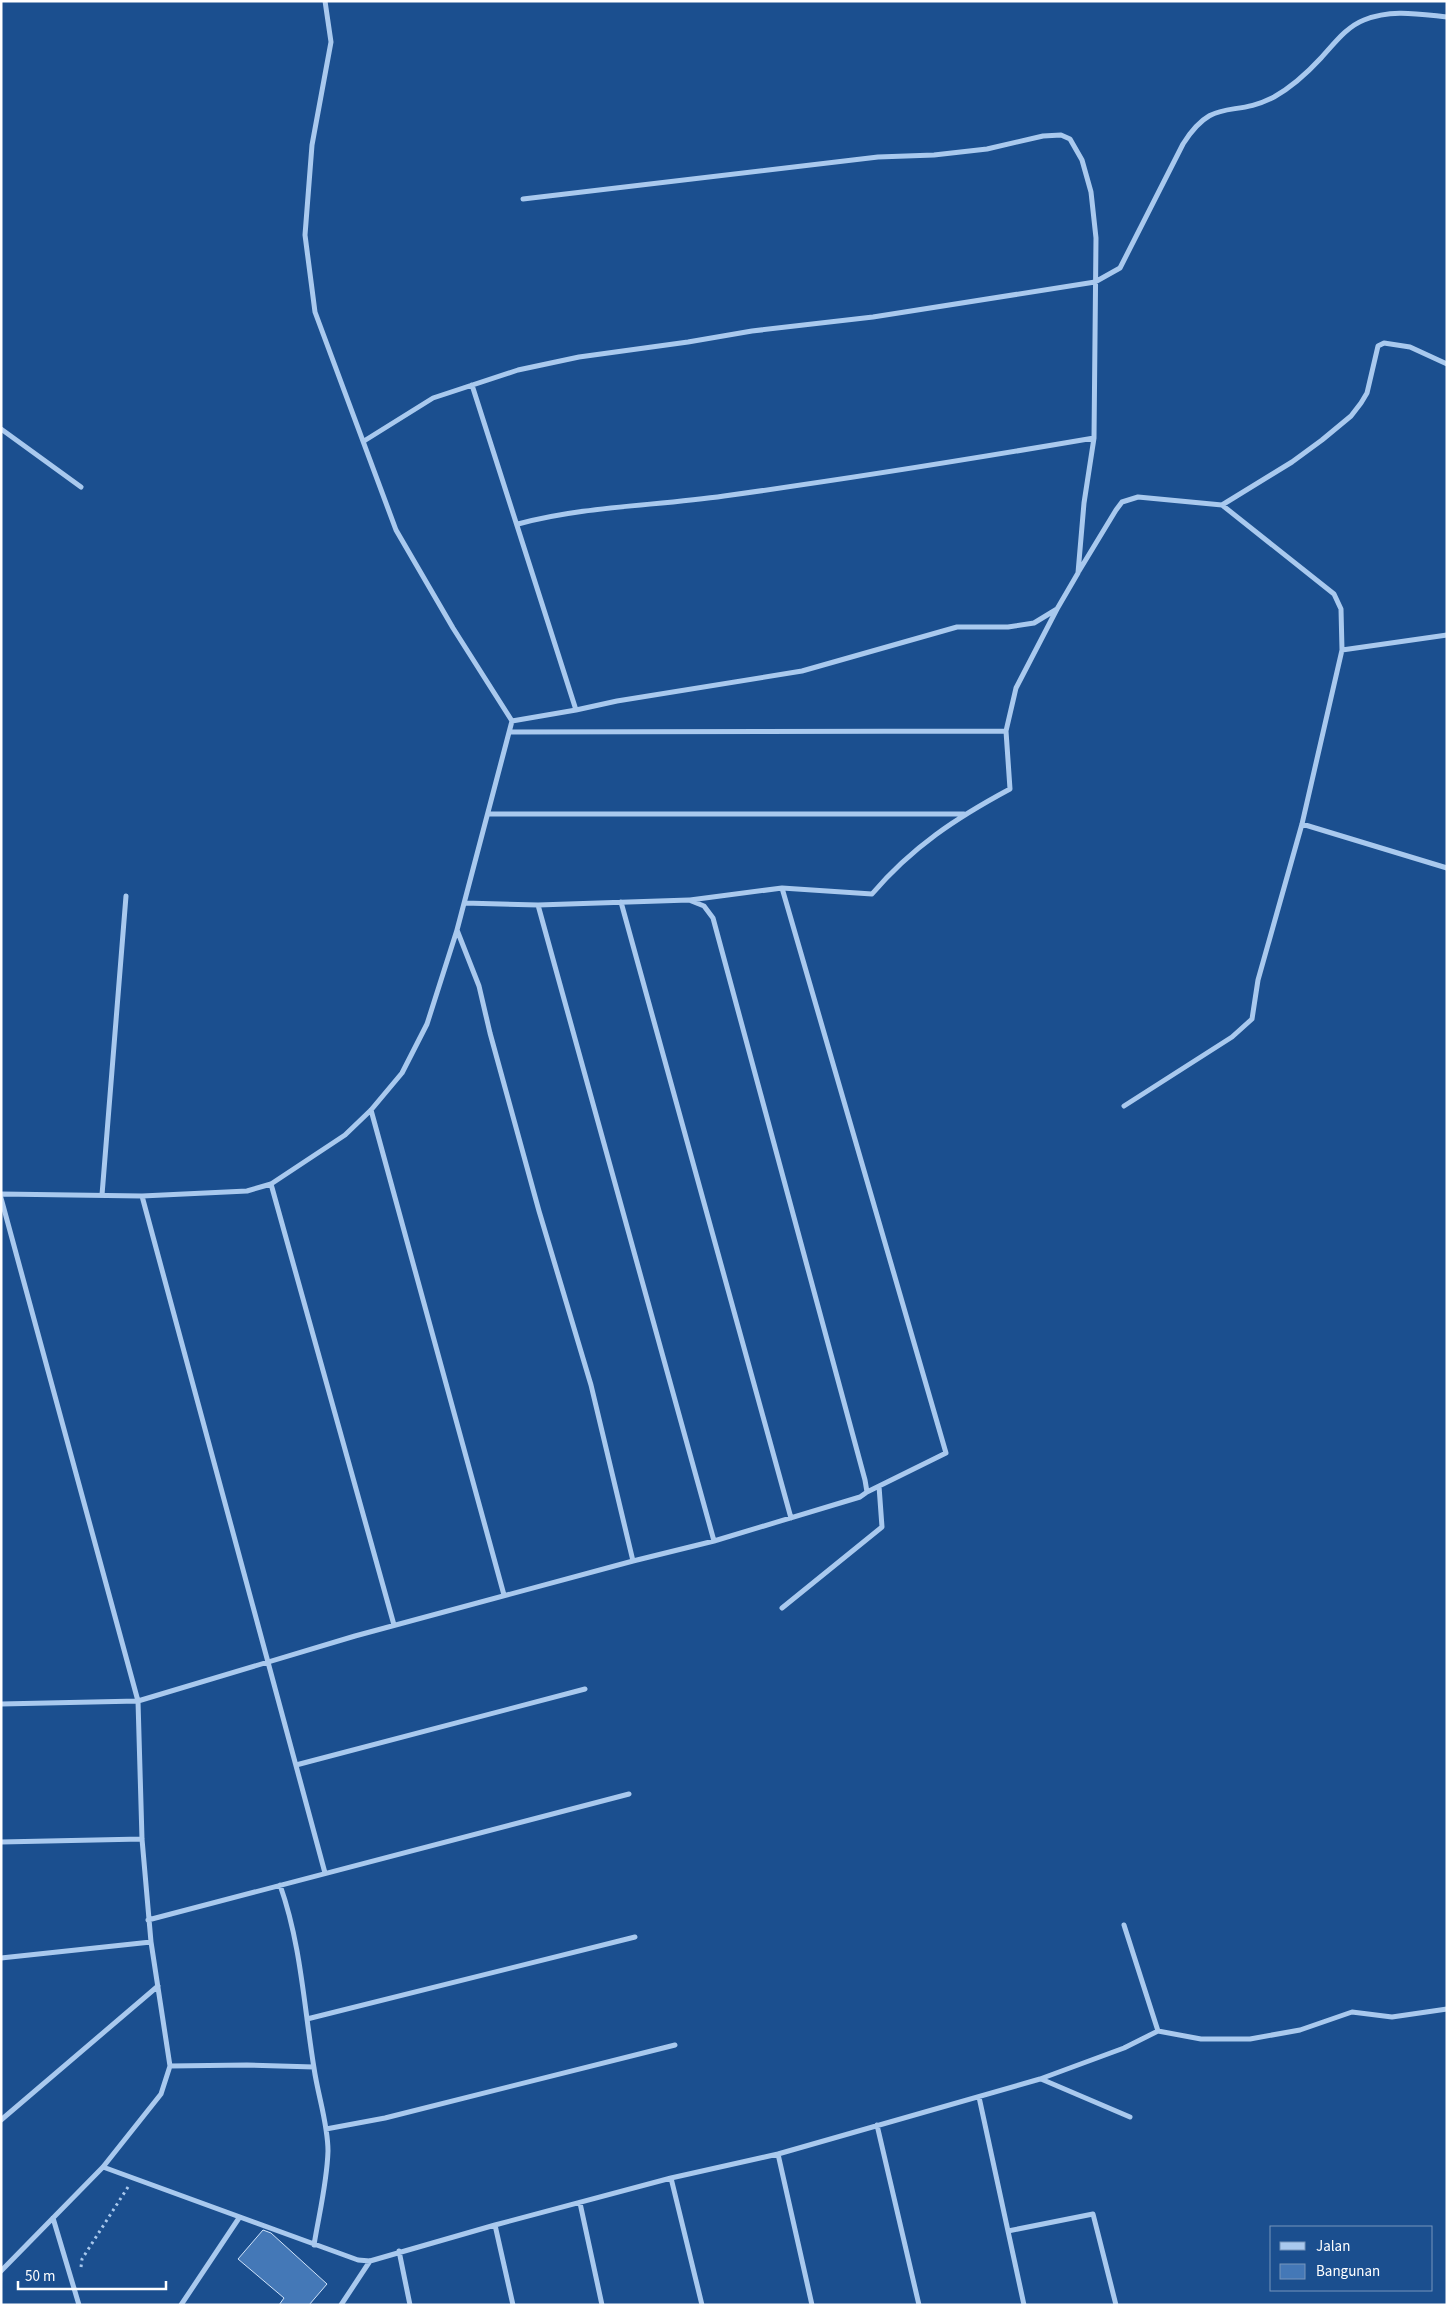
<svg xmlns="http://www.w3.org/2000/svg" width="1448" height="2306" viewBox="0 0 1448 2306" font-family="'Source Sans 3',sans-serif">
<rect width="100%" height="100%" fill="#1b4f8f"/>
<!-- building -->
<path fill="#4478b7" stroke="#cfe3fa" d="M263 2230 271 2233 327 2284 309 2305H279L284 2298 238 2259Z"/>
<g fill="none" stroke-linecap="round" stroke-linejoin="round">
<!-- path -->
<path stroke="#a9c9ee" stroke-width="3" stroke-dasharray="2.5 4" stroke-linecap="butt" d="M81 2267 82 2259 128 2187"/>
<!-- minor -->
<path stroke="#a9c9ee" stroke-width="5" d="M472 385 576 710
M1 429 81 487
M364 441 433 398 518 370 579 357 688 342 752 331 873 317 1095 282 1120 268 1183 144C1214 95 1232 119 1274 97 1290 88 1309 71 1321 58 1334 44 1346 27 1364 20 1391 9 1418 14 1447 17
M1222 505 1334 594 1341 609 1342 650
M518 524C584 506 655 506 724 496 847 479 971 459 1094 438
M1079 571 1116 510 1122 502 1138 497 1222 505 1292 462 1322 440 1351 416 1361 403 1367 393 1378 346 1384 343 1410 347 1447 364
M512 721 576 710 617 701 802 671 957 627H1008L1034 623 1057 609 1078 573 1084 503 1094 438 1096 238 1091 192 1082 160 1070 139 1061 135 1043 136 987 149 934 155 878 157 523 199
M509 732 1006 731
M488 814H964
M1302 824 1447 868
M782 888 872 894C912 847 956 818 1010 789L1006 731 1016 688 1057 609
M690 900 782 888 946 1453 867 1492
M621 902 791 1518
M464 903 538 905 689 900 704 906 713 918 865 1480 867 1492 860 1497 714 1541 633 1561
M538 905 714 1541
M1124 1106 1232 1037 1252 1019 1258 980 1302 824 1342 650 1447 635
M371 1110 504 1595
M271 1184 394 1625
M1 1194 142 1196 247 1191 271 1184 345 1135 371 1110 402 1073 427 1024 457 930 512 721 453 628 396 530 315 312 305 235 312 145 331 42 325 1
M102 1195 126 896
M142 1196 325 1873
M1 1198 138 1701 142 1839 151 1942 1 1958
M782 1608 882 1527 879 1486
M1 1704 138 1701 355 1636 633 1561 591 1385 539 1211 490 1033 479 986 457 930
M296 1765 585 1689
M1 1842 142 1839
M280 1885C301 1944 304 2007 314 2068 318 2096 328 2124 328 2151 327 2183 319 2214 314 2245
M148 1920 629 1794
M307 2019 635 1937
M1158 2031 1201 2039H1250L1300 2030 1352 2012 1392 2017 1447 2009
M170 2066 247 2065 314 2067
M1041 2079 1130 2117
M979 2097 1024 2305
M1 2120 158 1986
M877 2125 919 2305
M326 2129 385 2118 675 2045
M778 2154 812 2305
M103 2167 358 2260 370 2261 495 2225 513 2305
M671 2178 702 2305
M580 2203 602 2305
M53 2218 79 2305
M495 2225 671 2178 778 2154 1040 2079 1124 2048 1158 2031 1124 1925
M1008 2231 1093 2214 1116 2305
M399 2251 410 2305
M1 2271 103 2167 161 2094 170 2066 151 1942
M181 2305 239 2218
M341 2305 370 2261"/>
</g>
<!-- border -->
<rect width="1448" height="2306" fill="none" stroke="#ffffff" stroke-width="5"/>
<!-- legend -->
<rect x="1270" y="2226" width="162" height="65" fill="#1b4f8f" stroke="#7695bc"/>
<rect x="1280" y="2242" width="25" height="8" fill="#a9c9ee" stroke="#7695bc"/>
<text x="1316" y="2251" font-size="15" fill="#ffffff">Jalan</text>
<rect x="1280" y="2264" width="25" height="15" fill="#4478b7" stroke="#7695bc"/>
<text x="1316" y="2276" font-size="15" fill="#ffffff">Bangunan</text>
<!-- scale -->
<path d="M18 2281v8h148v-8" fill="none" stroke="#ffffff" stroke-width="2.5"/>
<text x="25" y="2281" font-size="15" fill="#ffffff" stroke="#1b4f8f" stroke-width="4" paint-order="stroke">50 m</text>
</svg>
